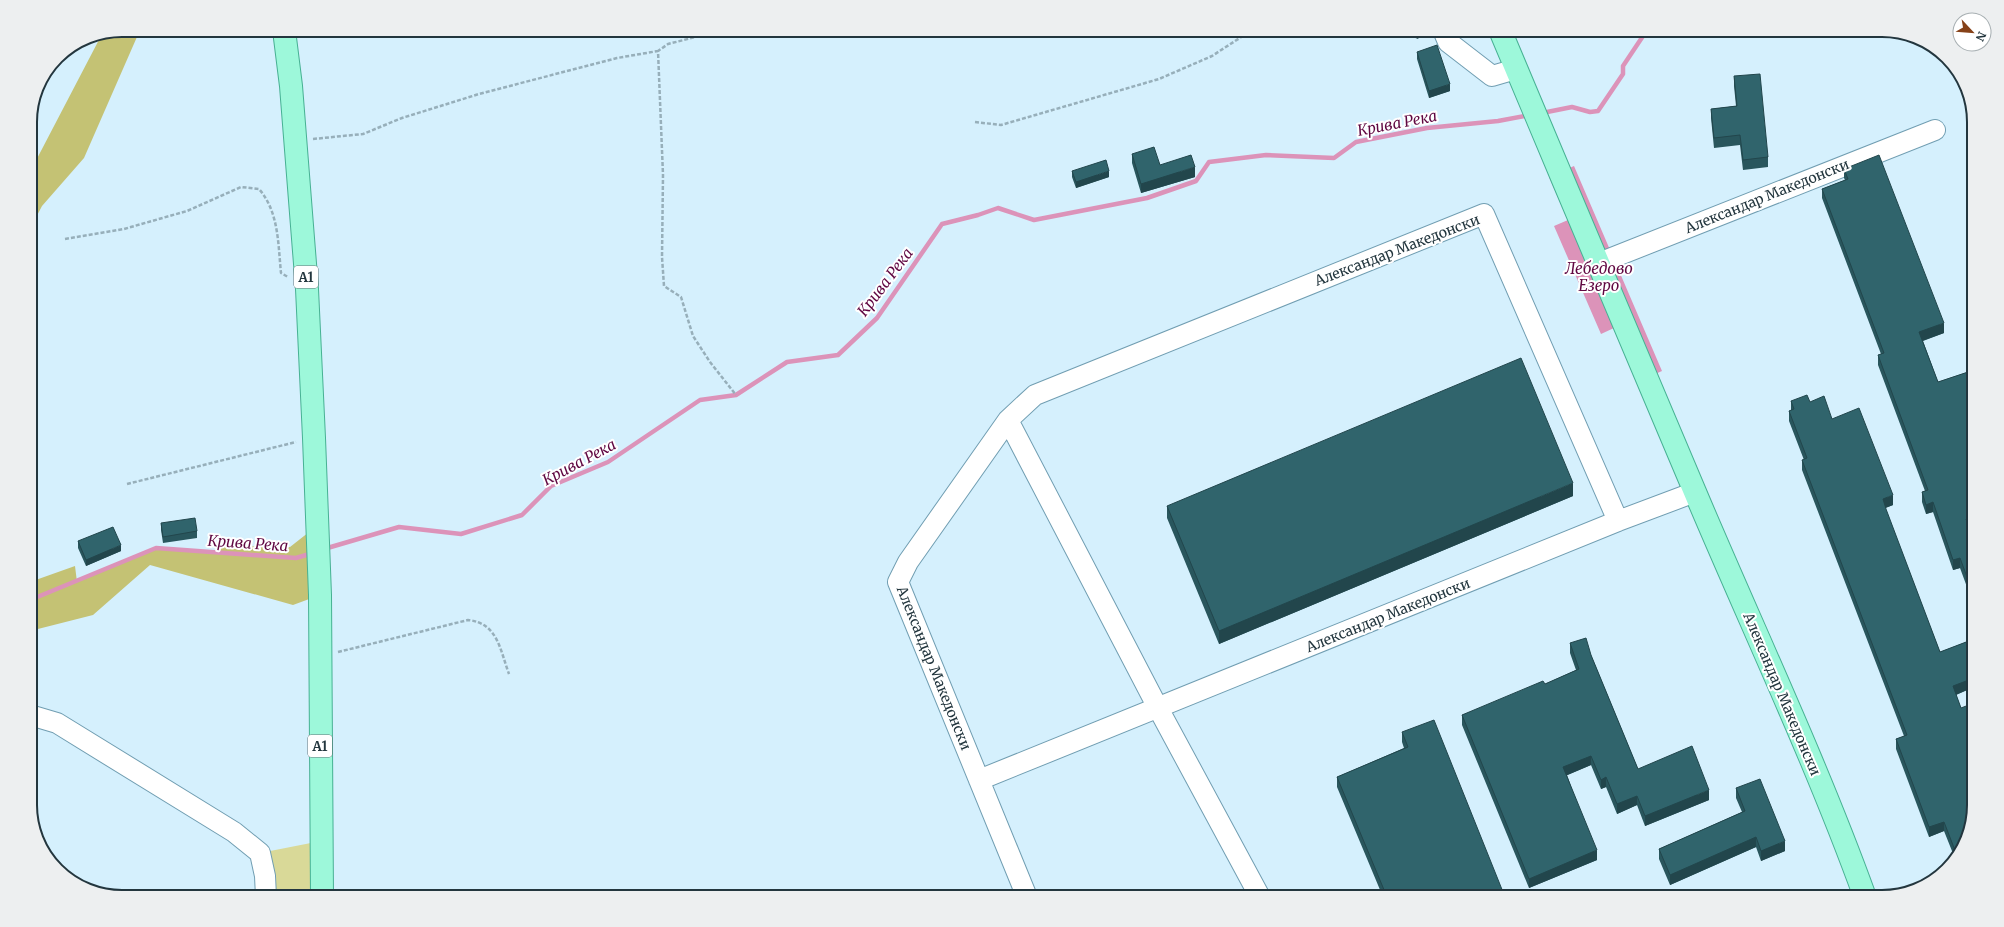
<svg xmlns="http://www.w3.org/2000/svg" width="2004" height="927" viewBox="0 0 2004 927" font-family="Merriweather,serif">
<rect width="100%" height="100%" fill="#d5f0fd"/>
<!-- green -->
<path fill="#d9d998" d="M321 841 322 897H266L260 853Z"/>
<!-- forest -->
<path fill="#c4c274" d="M122 30H140L84 158 42 206 30 229V172L102 34Z
M318 525 320 595 293 605 150 565 93 615 30 631V582L75 566 77 582 156 548 211 553 224 546 290 547Z"/>
<!-- water -->
<path fill="#dc93b9" d="M1574 166 1662 371 1637 382 1614 328 1601 334 1554 226 1568 220 1549 177Z"/>
<g fill="none" stroke-linecap="round" stroke-linejoin="round">
<!-- stream -->
<path stroke="#dc93b9" stroke-width="4.5" d="M1542 113 1572 107 1590 112 1598 111 1623 74V66L1647 30
M324 549 399 527 461 534 522 515 551 486 608 462 700 400 736 395 787 362 838 355 877 318 942 224 978 215 998 208 1034 220 1147 198 1196 181 1209 162 1266 155 1334 158 1356 142 1427 128 1498 121 1530 115
M30 600 156 548 296 558 313 553"/>
<!-- minor casing -->
<g stroke="#719eb2" stroke-width="22">
<path id="minor" d="M1443 30 1448 42 1492 76 1516 69
M1599 263 1935 130
M1008 420 1158 708 1260 897
M30 715 57 723 234 832 260 853 265 876 266 897
M979 780 1618 521 1695 492
M1027 897 898 582 908 562 1008 420 1035 395 1484 214 1618 521"/>
</g>
<!-- major casing -->
<g stroke="#47b193" stroke-width="24">
<path id="major" d="M284 30 291 86 307 289 314 438 320 595 322 897
M1500 30C1565 184 1629 338 1695 492 1752 627 1815 759 1865 897"/>
</g>
<!-- path -->
<path stroke="#97afba" stroke-width="2.5" stroke-dasharray="4 2" stroke-linecap="butt" d="M723 30 668 44 658 51 663 175 662 257 664 286 681 297 693 336 710 362 736 395
M975 122 1001 125 1159 79 1212 56 1252 30
M313 139 363 134 402 118 479 94 617 58 658 51
M65 239 124 229 187 211 241 187 259 189C279 212 278 244 281 273L288 277
M127 484 296 442
M338 652 468 620C498 623 500 650 509 674"/>
<!-- minor -->
<use href="#minor" stroke="#fff" stroke-width="20"/>
<!-- major -->
<use href="#major" stroke="#9df8da" stroke-width="22"/>
</g>
<!-- wall -->
<path fill="#29565d" d="M1396 30H1421L1418 39Z
M1417 52 1450 91 1429 98 1417 59Z
M1734 76 1768 157V167L1743 170 1740 145 1714 148 1711 118V109L1736 106 1734 86Z
M1132 154 1160 165 1195 177 1141 193 1132 163Z
M1844 169 1944 333 1923 341 1938 382 1974 370V526L1969 527 1974 540V606L1960 568 1953 570 1933 512 1926 514 1922 502V492L1925 491 1878 365V355L1881 354 1822 198V189L1845 180 1844 178Z
M1072 171 1109 177 1076 188 1072 177Z
M1791 401 1810 402 1832 419 1893 505 1885 508 1940 652 1974 639V687L1956 695 1961 708 1967 840 1954 856 1944 831 1929 837 1896 749V739L1904 736 1802 470V460H1804L1789 421V411L1791 410Z
M1573 496 1219 644 1167 518V506Z
M161 523 197 531V538L163 543 161 530Z
M78 541 121 551 86 566 78 548Z
M1570 643 1591 655 1638 769 1709 800 1645 826 1637 805 1617 814 1606 787 1601 789 1591 765 1567 775 1597 860 1529 888 1462 725V715L1545 684 1576 670 1570 653Z
M1402 732 1505 897H1383L1337 787V777L1404 748 1402 742Z
M1736 788 1785 851 1761 861 1756 847 1670 885 1659 859V849L1742 812 1736 798Z"/>
<!-- shaded-wall -->
<path fill="#22464c" d="M1419 30H1421L1418 39V34Z
M1450 84V91L1429 98V91Z
M1195 167V177L1141 193V184Z
M1109 171V177L1076 188V182Z
M1944 323V333L1919 342V332Z
M1573 483V496L1219 644V631Z
M1893 495V505L1883 509V499Z
M1933 502V512L1926 514V505Z
M1974 516V526L1966 528V519Z
M121 545V551L86 566V560Z
M1960 558V568L1953 570V560Z
M1974 678V687L1953 696V686Z
M1591 756V765L1563 777V767Z
M1606 777V787L1601 789V780Z
M1709 790V800L1645 826V816Z
M1637 796V805L1617 814V804Z
M1944 822V831L1929 837V827Z
M1756 837V847L1670 885V875Z
M1785 841V851L1761 861V851Z
M1597 850V860L1529 888V879Z"/>
<!-- building -->
<path fill="#30646c" stroke="#22464c" d="M1408 30H1419L1418 34Z
M1437 45 1450 84 1429 91 1417 52Z
M1760 74 1768 157 1743 160 1740 135 1714 138 1711 109 1737 106 1734 76Z
M1154 147 1160 165 1191 155 1195 167 1141 184 1132 154Z
M1879 155 1944 323 1919 332 1938 382 1974 370V516L1966 519 1974 540V596L1960 558 1953 560 1933 502 1926 505 1922 492 1928 490 1878 355 1884 353 1822 189 1848 179 1844 169Z
M1106 160 1109 171 1076 182 1072 171Z
M1521 358 1573 483 1219 631 1167 506Z
M1807 395 1810 402 1824 396 1832 419 1859 408 1893 495 1883 499 1886 509 1940 652 1974 639V678L1953 686 1961 708 1974 703V805L1967 840 1956 853 1944 822 1929 827 1896 739 1907 735 1802 460 1807 458 1789 411 1794 409 1791 401Z
M195 518 197 531 163 537 161 523Z
M113 527 121 545 86 560 78 541Z
M1586 638 1591 655 1638 769 1692 746 1709 790 1645 816 1637 796 1617 804 1606 777 1601 780 1591 756 1563 767 1597 850 1529 879 1462 715 1543 681 1545 684 1579 669 1570 643Z
M1434 720 1505 897H1387L1337 777 1408 747 1402 732Z
M1760 779 1785 841 1761 851 1756 837 1670 875 1659 849 1745 811 1736 788Z
M1608 893 1610 897H1599Z"/>
<g text-anchor="middle" dominant-baseline="central" stroke-width="4" stroke-linejoin="round" paint-order="stroke">
<!-- shield labels -->
<g fill="#fff" stroke="#657278" stroke-width="1">
<rect x="294" y="266" width="24" height="22" rx="3"/>
<rect x="308" y="735" width="24" height="22" rx="3"/>
</g>
<g font-size="13" font-weight="bold" fill="#23363e">
<text x="306" y="277">A1</text>
<text x="320" y="746">A1</text>
</g>
<!-- street labels -->
<g font-size="14" fill="#23363e" stroke="#fff">
<text transform="translate(1767 196) rotate(-22)">Александар Македонски</text>
<text transform="translate(1397 250) rotate(-21)">Александар Македонски</text>
<text transform="translate(1388 615) rotate(-22)">Александар Македонски</text>
<text transform="translate(934 668) rotate(68)">Александар Македонски</text>
<text transform="translate(1782 694) rotate(67)">Александар Македонски</text>
</g>
<!-- water labels -->
<g font-size="15" font-style="italic" fill="#600842" stroke="#fff">
<text transform="translate(1397 123) rotate(-11)">Крива Река</text>
<text x="1599" y="268">Лебедово<tspan x="1599" dy="17">Езеро</tspan></text>
<text transform="translate(885 282) rotate(-53)">Крива Река</text>
<text transform="translate(579 462) rotate(-28)">Крива Река</text>
<text transform="translate(248 543) rotate(4)">Крива Река</text>
</g>
</g>
<!-- crop -->
<path d="M0 0H2004V927H0ZM122 37H1882A85 85 0 0 1 1967 122V805A85 85 0 0 1 1882 890H122A85 85 0 0 1 37 805V122A85 85 0 0 1 122 37Z" fill="#edeff0" fill-rule="evenodd"/>
<path fill="none" stroke="#23363e" stroke-width="2" d="M122 37H1882A85 85 0 0 1 1967 122V805A85 85 0 0 1 1882 890H122A85 85 0 0 1 37 805V122A85 85 0 0 1 122 37Z"/>
<!-- north arrow -->
<g transform="translate(1972 32) rotate(116)"><circle r="19" fill="#ffffff" stroke="#a7afb2"/>
<path d="M0-3L7 15L0 10L-7 15Z" fill="#864118"/>
<text y="-6" font-size="11" font-weight="bold" text-anchor="middle" fill="#23363e">N</text>
</g>
</svg>
